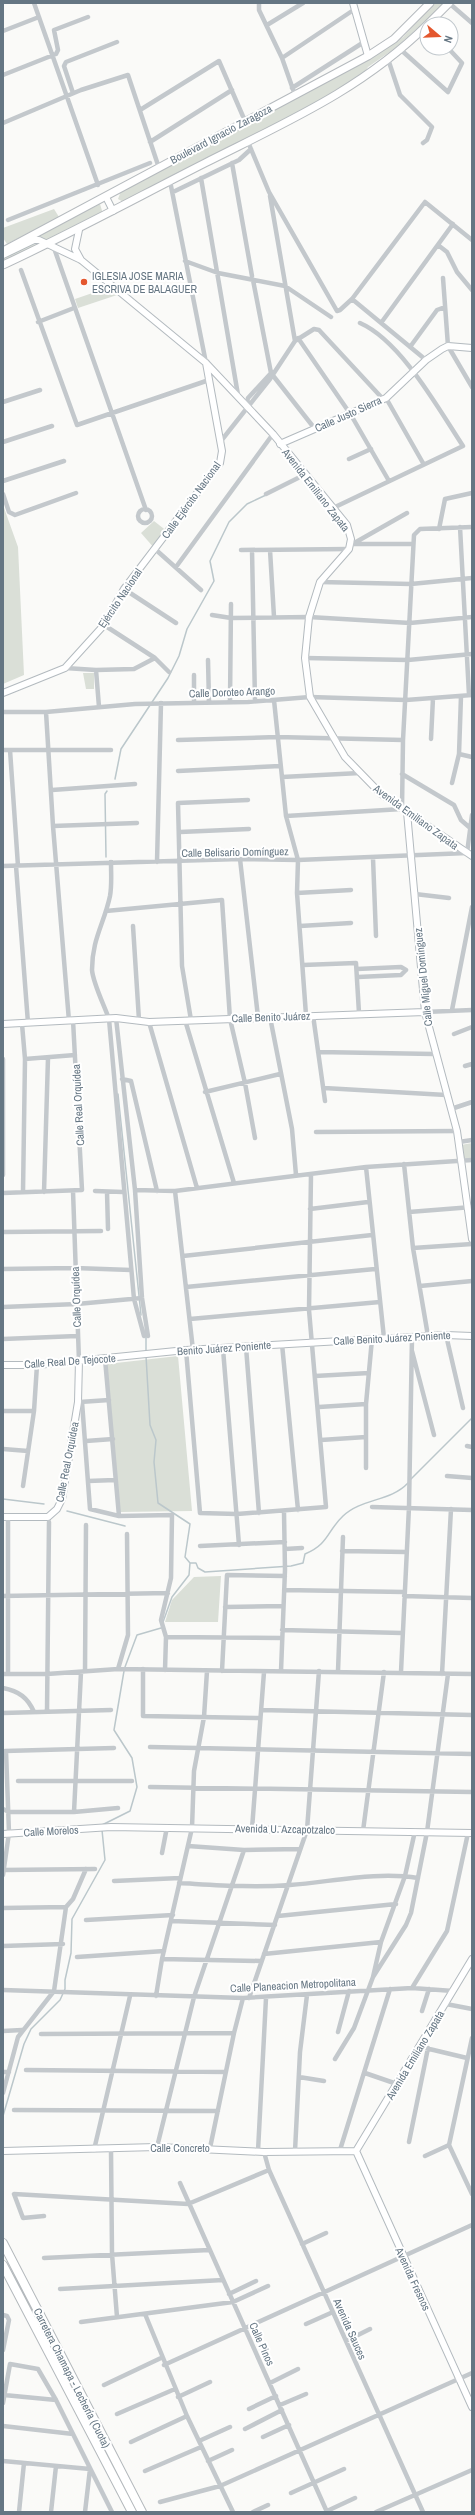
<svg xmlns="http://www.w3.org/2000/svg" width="475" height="2515" viewBox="0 0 475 2515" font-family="'Archivo Narrow',sans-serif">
<rect width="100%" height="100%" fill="#fafaf8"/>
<!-- green -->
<path fill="#dadfd7" d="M434 3H446L394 49 368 67 360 79 281 123 173 175 125 203 118 199 121 191 388 47 403 37Z
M100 204 103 214 48 242 37 236Z
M54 209 59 217 7 244 3 238V228Z
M39 242 43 245 3 264V257L33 243Z
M107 288 117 295 78 308 75 299Z
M3 505 18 547 24 675 3 684Z
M154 521 168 532 155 549 141 533Z
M83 673H94V689H86Z
M472 1143V1158L464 1159 461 1145Z
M178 1356 192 1511 120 1512 107 1364Z
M221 1576 218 1622H165L172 1600 194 1577Z"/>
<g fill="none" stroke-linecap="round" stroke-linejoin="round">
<!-- stream -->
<path stroke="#bbc7cb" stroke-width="1.5" d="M115 779 121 749 168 678 179 656 187 629 214 581 210 561 229 522 247 504 266 495
M106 857 105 794 107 791
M118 1094 141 1315
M146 1336V1352
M146 1356 150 1425 156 1440 154 1462 158 1503 190 1524 185 1557 190 1563
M410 1480 472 1418
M3 1499 44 1504
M67 1511 125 1526
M163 1622 172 1597 189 1575 190 1563H196L198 1568 205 1572 291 1566 303 1563 305 1554C329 1544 327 1531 343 1516 362 1498 390 1502 408 1483
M125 1667 137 1635 161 1628
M102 1825 130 1811 137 1787 132 1758 114 1730 124 1671
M3 2116 24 2044 31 2029 60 2000 65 1989V1980L71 1953 72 1919 105 1860 102 1830"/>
<!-- secondary casing -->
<g stroke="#b3babf" stroke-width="8">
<path id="secondary" d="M353 3 368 56
M106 197 113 211
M79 230 75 249 81 260
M3 255 34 240H39L81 260 206 363 273 434 347 525 351 539 349 549 320 582 309 617 305 658 310 697 345 757 381 794 472 856
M280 444 386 398 426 360 442 349 448 346 472 348
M3 693 65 668 104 625 124 589 220 463 222 451 206 363
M407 812 425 1012 457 1131 472 1239
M3 1024 116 1018 149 1022 425 1012
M3 1365H37L186 1350 446 1335 472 1336
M3 1517H48L57 1509 62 1499 78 1402 79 1361
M3 1834 111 1827 472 1833
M3 2151 157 2147 264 2152 356 2151
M356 2151 472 2407
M356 2151 472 1959"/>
</g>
<!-- primary casing -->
<g stroke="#b5babe" stroke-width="9">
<path id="primary" d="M428 24 449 3
M3 251 368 56 394 39 430 3
M3 265C72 233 138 197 205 163 286 122 361 90 427 25"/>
</g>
<!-- highway casing -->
<g stroke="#b4b9bd" stroke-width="10">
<path id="highway" d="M3 2243 142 2512
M3 2265 132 2512"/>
</g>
<!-- street -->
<path stroke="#c3c8cc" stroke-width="4.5" d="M34 3 98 185
M259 3V10L282 58 295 95
M449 3 472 23
M267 25 303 3
M3 31 39 17
M400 49 448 92 462 63 448 48
M282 58 355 9
M388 59 400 95 432 127 427 140 423 143
M3 75 56 54 58 50 54 30 88 17
M292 88 364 42
M73 93 64 66 66 62 117 42
M140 110 219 61 245 121
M3 123 81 90 128 75 159 168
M150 142 232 90
M248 142 269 192 337 311 340 310 352 299 425 202 472 240
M232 163 252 276
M201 178 238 395
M170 181 206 363
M173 192 239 160 251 149
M270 196 295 341
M8 220 150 163
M438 245 447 252 457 272 472 290
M54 248 146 510
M185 261 218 273 285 286 331 317
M21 270 77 425 209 380
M443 278 448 346 472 387
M253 280 271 373 315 429
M352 299 426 360
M38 322 74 308
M381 323 453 224
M298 338 351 415 389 481
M410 347 437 310 445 307
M386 398 423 463
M3 402 40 390
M246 407 248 398 272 372
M221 441 270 379 295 341 314 329 319 330 383 399
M3 442 52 426
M349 459 371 449
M3 481 64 461
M3 494 9 512 15 515 76 493
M266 494 306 474
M333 508 463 446C438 408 401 341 360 323
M138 516a7 7 0 1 1 14 0a7 7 0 1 1-14 0Z
M460 527 469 695
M439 529 445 499 472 493
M356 542 407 513
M350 544H412
M155 549 201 590
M241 550 349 549
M252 550 255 701
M270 550 274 617
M176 567 273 434
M320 582 411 584 472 578
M124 589 176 623
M212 615 231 618 309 617 410 623 472 617
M104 625 155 658 169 672
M305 658 408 660 472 654
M208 660 209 702
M65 668 96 670 134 669 155 658
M96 670 99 707
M274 700 286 816 298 860 297 893 306 1015
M230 702 231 604
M194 703V675
M3 712H46L135 704 248 702 310 697 406 700 472 695
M46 712 53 826 69 1021
M431 739 433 698
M178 740 277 737 403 740
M3 750H111
M10 750 18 866
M459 754 472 757
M178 771 280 766
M402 774 454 805 461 820 469 827
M282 777 360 773
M452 783 459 754 461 696
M52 790 135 784
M286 816 402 809 403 740 414 535 420 529 472 527
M53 826 137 823
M180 832 249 829
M373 858 376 936
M240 859 258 1017
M111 862C111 874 112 885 110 896 104 924 92 939 92 970 93 983 104 1005 109 1019L134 1299 144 1336
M157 862 161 703
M3 866 240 859 298 860 467 853 472 815
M16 866 28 1023
M297 893 351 890
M415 894 449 898
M106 911 222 900 230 1019 245 1083 255 1138
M133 926 139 1020
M300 926 351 923
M303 965 356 963 359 1013
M357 969 401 967 406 970 401 975 358 977
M452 1010 472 907
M425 1012 472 1010
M313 1015 325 1101
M270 1017 292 1129 296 1175
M116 1018 135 1190 142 1298 148 1336
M185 1020 234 1183
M191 1020 182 966 178 803 248 800
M149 1022 197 1188
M22 1024 25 1059 23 1192
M454 1034 472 1027
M318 1052 434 1054
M3 1059V1175
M25 1059 75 1055
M465 1066 472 1064
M122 1079 131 1081 157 1191
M324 1088 446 1095
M205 1092 280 1074
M451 1109 472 1102
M316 1132 457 1131
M459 1142 472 1140
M404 1164 413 1248 428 1336
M366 1167 384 1338
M135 1190 175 1191 366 1167 472 1160
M73 1191 79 1361
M95 1191 123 1192
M175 1191 193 1350
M44 1192 48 1058
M107 1192 108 1229
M3 1193 82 1190 73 1020
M310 1209 368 1202
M409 1212 472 1207
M3 1232 101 1231
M413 1248 472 1244
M183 1256 372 1235
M3 1269 75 1268 131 1270
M420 1286 472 1281
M186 1287 375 1269
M3 1307 77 1304 142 1298
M190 1319 380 1302
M446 1335 463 1408
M3 1339 77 1336
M282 1344 298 1510
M246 1347 259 1513
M223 1349 239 1545
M186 1350 200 1513 237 1514 326 1507 309 1310 311 1174
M412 1351 434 1435
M105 1359 119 1516
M315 1376 369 1373
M80 1402 109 1400
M82 1402 90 1509 119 1516 172 1515 171 1578 161 1620 166 1637 165 1670
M319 1407 366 1404
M3 1411H34
M321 1440 366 1437
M86 1441 113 1439
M467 1446 472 1447
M3 1449 28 1451
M366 1468V1404L372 1339
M447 1476 472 1478
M88 1481 115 1480
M23 1486 34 1411 37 1365
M372 1507 472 1510
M200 1546 285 1542
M285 1549 302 1548
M342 1551 406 1552
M284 1590 404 1592
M3 1596 168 1593
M404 1596 472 1598
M225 1607 282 1606
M282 1630 402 1633
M166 1637 282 1638
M118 1669 128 1635 127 1534
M143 1669V1716L260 1718
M85 1671 86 1525
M222 1671 227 1575 285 1576
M281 1671 285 1570 284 1512
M338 1671 343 1537
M401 1672 409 1507 412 1337
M3 1674H47L118 1669 472 1674
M8 1674V1516
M442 1674 451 1509
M3 1688C19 1691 28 1698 34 1712
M261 1710 472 1715
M47 1712 49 1522
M3 1713 111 1710
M150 1747 472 1754
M5 1751 114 1748
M18 1781H132
M150 1787 472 1792
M3 1809 9 1812H74L118 1808
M74 1812 81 1672
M252 1829 264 1672
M363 1831 384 1672
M188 1846 244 1850 300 1849
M162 1853 167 1827
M3 1870 95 1869
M3 1875 9 1833 6 1751
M114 1881 180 1878
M179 1883C216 1885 253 1888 290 1885 331 1882 377 1871 418 1878
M3 1908 66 1907
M278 1916 396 1904
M86 1920 173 1915
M172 1921 275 1925
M3 1946 63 1944
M264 1954 381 1942
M77 1957 164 1951
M162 1959 261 1961
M373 1977 406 1925 411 1913 427 1832 448 1674
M412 1988 447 1931 468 1833
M3 1990 243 1998 412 1988 453 1991
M156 1996 162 1959 192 1828 194 1771 204 1717 207 1671
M249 1998 307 1830 319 1671
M446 2004 472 2009
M422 2011 429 1989
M3 2031 22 2030
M338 2032 349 1991
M41 2034 234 2033
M472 2038 449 2145 472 2194
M421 2047 467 2058
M335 2059 354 2028 373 1977 381 1942 405 1876 415 1831
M26 2070 226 2072
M3 2072H9
M365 2073 397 2084
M299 2077 324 2081
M3 2093 18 2037 54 1991 66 1907 73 1899 86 1869
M14 2110 218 2111
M409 2142 428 2048
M157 2147 194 1997 244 1850
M210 2148 234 2033 243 1998
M94 2150 130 1996
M111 2150 112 2254 117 2317
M340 2150 390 1989
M258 2151 266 1998
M295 2151 300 2052 307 1995
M264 2152 269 2170 423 2512
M425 2156 449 2145
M180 2183 327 2512
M44 2216 23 2218 14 2194 188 2204 269 2170
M302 2244 326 2233
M44 2258 209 2250
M60 2289 223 2280
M229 2294 256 2281
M145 2314 187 2416 233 2512
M3 2315 7 2316 9 2320 3 2350
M81 2322 233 2302 268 2286
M306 2324 333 2312
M346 2341 370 2329
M164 2365 472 2225
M270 2383 298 2369
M104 2385 161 2358
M4 2395 56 2400
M178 2397 210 2382
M3 2403 10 2364 38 2369 56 2400 112 2512
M280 2405 306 2394
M249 2409 276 2396
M117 2414 175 2389
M3 2426 73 2434
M245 2429 282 2410
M263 2437 289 2425
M199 2441 230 2427
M131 2442 187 2416
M3 2461 90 2469 85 2512
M208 2461 232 2450
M145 2471 201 2447
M291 2493 344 2469
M160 2502 220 2486 472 2373
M327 2511 355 2498
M19 2512 24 2463
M51 2512 56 2466
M253 2512 268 2505
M376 2512 472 2470"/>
<!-- secondary -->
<use href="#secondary" stroke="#fff" stroke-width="6"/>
<!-- primary -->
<use href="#primary" stroke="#fff" stroke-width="7"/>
<!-- highway -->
<use href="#highway" stroke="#fff" stroke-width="8"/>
</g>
<!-- markers -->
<circle fill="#e4572e" stroke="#fff" stroke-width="1.5" cx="84" cy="282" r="4"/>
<g text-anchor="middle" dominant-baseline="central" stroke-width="4" stroke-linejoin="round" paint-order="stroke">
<!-- street labels -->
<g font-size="11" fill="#657683" stroke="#fff">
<text transform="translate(221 134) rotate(-28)">Boulevard Ignacio Zaragoza</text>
<text transform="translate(348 414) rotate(-24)">Calle Justo Sierra</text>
<text transform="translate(316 490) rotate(52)">Avenida Emiliano Zapata</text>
<text transform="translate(191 500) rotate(-54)">Calle Ejército Nacional</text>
<text transform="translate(120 598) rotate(-56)">Ejército Nacional</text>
<text transform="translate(232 692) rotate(-2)">Calle Doroteo Arango</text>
<text transform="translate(416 817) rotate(36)">Avenida Emiliano Zapata</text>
<text transform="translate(235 852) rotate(-1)">Calle Belisario Domínguez</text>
<text transform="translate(423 977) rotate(-96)">Calle Miguel Domínguez</text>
<text transform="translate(271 1017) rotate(-2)">Calle Benito Juárez</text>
<text transform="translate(78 1105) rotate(-93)">Calle Real Orquídea</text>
<text transform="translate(76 1297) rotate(-92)">Calle Orquídea</text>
<text transform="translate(392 1338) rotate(-3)">Calle Benito Juárez Poniente</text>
<text transform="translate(224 1348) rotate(-4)">Benito Juárez Poniente</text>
<text transform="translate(70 1361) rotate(-4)">Calle Real De Tejocote</text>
<text transform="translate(67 1462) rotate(-79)">Calle Real Orquídea</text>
<text transform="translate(285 1829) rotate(1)">Avenida U. Azcapotzalco</text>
<text transform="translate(51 1831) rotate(-3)">Calle Morelos</text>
<text transform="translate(293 1985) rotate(-3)">Calle Planeacion Metropolitana</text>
<text transform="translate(415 2055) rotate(-59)">Avenida Emiliano Zapata</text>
<text x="180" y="2148">Calle Concreto</text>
<text transform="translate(413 2279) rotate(65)">Avenida Fresnos</text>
<text transform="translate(350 2329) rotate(66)">Avenida Sauces</text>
<text transform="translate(262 2344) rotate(66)">Calle Pinos</text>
<text transform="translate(72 2378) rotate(63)">Carretera Chamapa - Lechería (Cuota)</text>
</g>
<!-- poi labels -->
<g font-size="11" fill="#657683" stroke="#fff" text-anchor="start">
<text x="92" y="276">IGLESIA JOSE MARIA<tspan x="92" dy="13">ESCRIVA DE BALAGUER</tspan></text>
</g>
</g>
<!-- border -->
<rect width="475" height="2515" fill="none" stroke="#657683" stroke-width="8"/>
<!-- north arrow -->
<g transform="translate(439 36) rotate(109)"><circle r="19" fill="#ffffff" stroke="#c1c8cd"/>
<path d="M0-3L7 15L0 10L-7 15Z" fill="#e4572e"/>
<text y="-6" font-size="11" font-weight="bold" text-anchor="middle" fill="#657683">N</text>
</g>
</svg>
